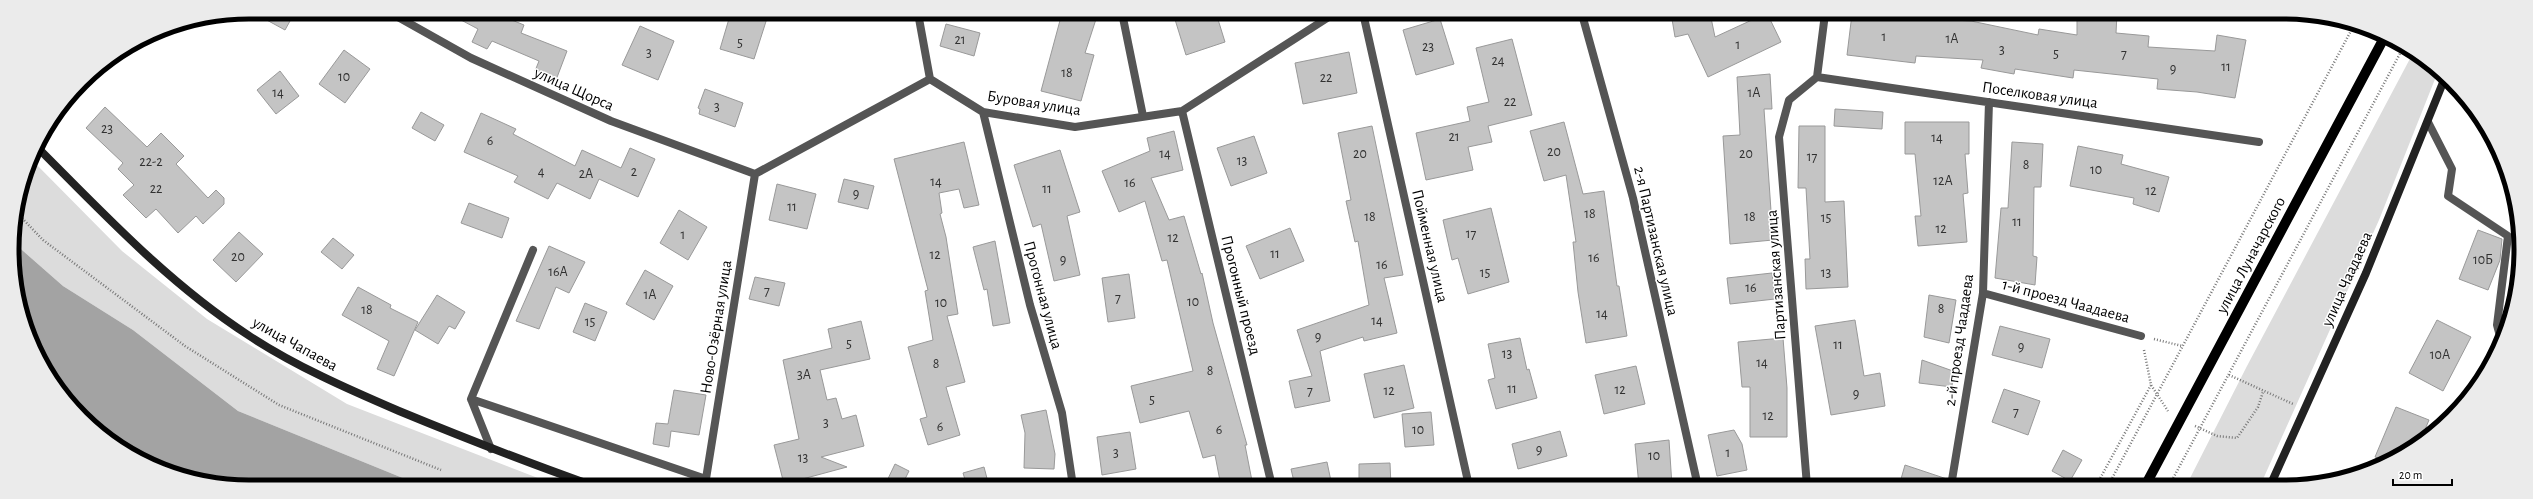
<svg xmlns="http://www.w3.org/2000/svg" width="2533" height="499" viewBox="0 0 2533 499" font-family="'Alegreya Sans',sans-serif">
<rect width="100%" height="100%" fill="#fff"/>
<!-- green -->
<path fill="#dcdcdc" d="M2413 53 2437 74 2379 220 2260 486H2186L2247 366Z
M32 160 122 251 207 319 347 404 556 485H420L238 411 133 330 63 286 14 243 12 234Z"/>
<!-- water -->
<path fill="#a3a3a3" d="M14 243 63 286 133 330 238 411 420 485H219L144 462 71 406 25 326Z"/>
<!-- building -->
<path fill="#c4c4c4" stroke="#999" d="M252 12H295L285 30Z
M446 12H504L502 16 524 25 521 33 567 51 556 80 535 71 539 61 492 41 487 49 472 42 478 29Z
M731 12H769L754 59 720 49Z
M1062 13H1098L1085 53 1094 55 1081 101 1041 91Z
M1173 13H1216L1225 42 1186 55Z
M1671 13H1710L1715 37 1767 13 1781 42 1708 77 1688 34 1675 37Z
M1852 14 1971 21 2038 35 2039 29 2077 35V14H2117L2116 33 2149 36 2148 47 2215 51 2217 35 2246 40 2235 98 2197 92 2157 89 2158 79 2074 70 2073 78 2015 69 2014 74 1981 68 1983 60 1916 56 1915 63 1847 55Z
M1440 19 1454 64 1416 75 1403 30Z
M946 24 980 33 974 56 940 46Z
M640 26 674 41 658 80 622 65Z
M1512 39 1532 115 1488 126 1492 142 1468 147 1473 170 1426 180 1416 133 1470 121 1467 107 1489 102 1476 48Z
M344 50 370 69 345 103 319 84Z
M1349 52 1357 93 1303 104 1295 63Z
M280 71 299 96 276 114 257 90Z
M1770 74 1772 109H1764L1773 240 1730 244 1723 136 1740 135 1737 77Z
M705 89 743 103 735 127 699 114 700 109 698 108Z
M105 107 147 147 161 133 184 156 176 164 208 198 216 190 224 198V204L203 224 196 216 178 233 156 209 146 218 123 195 134 185 118 169 123 163 86 128Z
M1835 109 1883 112 1882 129 1834 126Z
M421 112 444 125 435 141 412 128Z
M481 113 516 129 513 134 575 166 582 150 621 168 630 148 655 159 638 197 599 179 590 199 557 183 548 199 514 182 518 176 464 152Z
M1564 122 1583 194 1604 191 1617 286H1619L1627 336 1586 343 1578 292 1573 242H1576L1566 175 1544 181 1530 131Z
M1905 122H1969V154H1965L1968 193 1963 194 1967 242 1918 246 1915 216H1921L1915 154H1905Z
M1372 126 1403 275 1384 278 1397 333 1364 341 1363 337 1320 351 1330 401 1295 408 1289 381 1312 376 1297 330 1369 305 1358 241 1355 242 1346 201 1351 200 1338 133Z
M1799 126H1825V202L1844 201 1848 287 1806 289 1805 259H1810L1806 188H1798Z
M1174 131 1183 170 1151 178 1169 220 1184 216 1201 274 1202 273 1213 323 1247 445H1245L1253 486H1221L1215 455 1203 458 1189 411 1140 423 1131 386 1193 371 1167 260 1162 261 1145 201 1119 212 1102 171 1150 151 1147 138Z
M1254 136 1267 173 1231 186 1217 148Z
M964 142 979 205 964 208 959 189 939 193 942 213 940 214 946 237 958 314 947 316 965 382 946 387 960 435 928 445 920 419 927 417 908 347 933 340 925 291 928 290 894 159Z
M2012 142 2043 144 2041 187H2034L2033 256 2037 257 2035 285 1995 278 2001 208H2008Z
M2078 146 2123 155 2121 164 2169 177 2159 212 2133 204 2134 198 2070 186Z
M1060 150 1080 212 1067 216 1080 275 1054 281 1041 224 1033 227 1014 165Z
M844 179 874 186 868 209 838 202Z
M777 184 816 194 807 229 769 220Z
M469 203 509 218 502 238 461 223Z
M1491 208 1509 282 1468 294 1458 258 1452 260 1443 220Z
M679 210 707 227 688 260 660 243Z
M1290 228 1304 261 1260 279 1246 246Z
M2478 230 2502 239 2500 260 2488 290 2459 279Z
M239 232 263 254 236 282 213 260Z
M333 238 354 255 342 269 321 252Z
M995 241 1010 323 993 326 987 289 984 290 973 247Z
M549 246 585 262 569 293 556 287 539 329 516 321Z
M645 270 673 286 654 320 626 304Z
M1772 273 1775 299 1730 304 1727 278Z
M1129 274 1135 318 1108 322 1102 278Z
M755 277 785 283 779 306 749 299Z
M358 287 391 305 390 308 418 322 394 376 377 369 389 341 342 315Z
M437 295 465 312 455 329 449 326 438 344 415 330Z
M1929 295 1956 300 1949 343 1924 337Z
M585 303 607 312 595 341 573 332Z
M1855 320 1864 376 1880 373 1885 406 1831 415 1815 326Z
M2437 320 2471 337 2443 391 2409 373Z
M861 321 870 359 820 370 827 400 836 398 842 419 856 415 864 446 821 457 847 467 784 484 774 445 799 439 783 360 832 348 828 329Z
M2000 326 2050 339 2042 368 1992 355Z
M1520 338 1527 370 1529 369 1537 398 1496 409 1488 380 1495 378 1488 344Z
M1783 338 1787 388V437H1750V387H1742L1738 342Z
M1922 360 1953 371 1952 387 1919 383Z
M1404 365 1414 408 1374 418 1364 374Z
M1636 366 1645 404 1604 414 1595 375Z
M2004 389 2040 401 2028 435 1992 422Z
M674 390 706 395 699 435 671 431 669 447 653 444 656 423 668 424Z
M2396 407 2429 420 2421 439 2389 462 2375 457Z
M1046 410 1055 454 1054 469 1024 468 1025 433 1021 415Z
M1431 412 1434 445 1405 447 1402 414Z
M1734 430 1742 444 1747 470 1717 476 1708 435Z
M1560 431 1567 456 1518 469 1512 444Z
M1130 432 1136 469 1102 475 1097 437Z
M1669 440 1672 486H1639L1635 444Z
M2063 450 2082 460 2070 481 2052 471Z
M1327 462 1332 486H1295L1291 469Z
M1390 463 1391 486H1359V464Z
M895 464 909 471 902 485H885Z
M1905 465 1947 479 1946 486H1899Z
M984 467 989 486H967L963 473Z"/>
<g fill="none" stroke-linecap="round" stroke-linejoin="round">
<!-- path -->
<path stroke="#777" stroke-width="2.5" stroke-dasharray="1 2" stroke-linecap="butt" d="M18 214 43 240 185 346 279 405 441 470
M2154 339 2182 346
M2144 350 2151 385 2168 411
M2229 375 2293 404
M2195 426 2217 436 2237 438 2258 407 2263 392
M2096 486 2151 385
M2108 486 2353 27
M2169 486 2404 46"/>
<!-- lane -->
<path stroke="#555" stroke-width="8" d="M1122 13 1143 116
M471 399 706 479
M491 449 471 399 533 250"/>
<!-- street -->
<path stroke="#555" stroke-width="8" d="M389 12 471 58 611 121 755 174
M918 13 930 79
M1363 13 1469 486
M1575 13 1583 18 1633 198 1697 482 1705 486
M1817 77 2259 142
M1817 77 1825 14
M1182 111 1272 486
M983 112 1030 305 1062 413 1073 486
M2428 122 2452 169 2448 196 2508 236 2497 325 2501 340
M755 174 930 79 983 112 1075 127 1182 111 1335 13
M1983 293 2141 336
M705 485 755 174
M1807 486 1779 137 1789 100 1817 77
M1951 486 1983 293 1989 102"/>
<!-- secondary -->
<path stroke="#222" stroke-width="8" d="M36 146C103 213 168 283 248 335 295 366 348 389 399 411 462 437 526 462 591 485
M2270 486 2366 273 2444 80"/>
<!-- primary -->
<path stroke="#000" stroke-width="10" d="M2145 486 2384 38"/>
</g>
<g text-anchor="middle" dominant-baseline="central" stroke-width="3" stroke-linejoin="round" paint-order="stroke">
<!-- number labels -->
<g font-size="14" fill="#313131">
<text x="1884" y="37">1</text>
<text x="1952" y="39">1А</text>
<text x="960" y="40">21</text>
<text x="740" y="43">5</text>
<text x="1738" y="45">1</text>
<text x="1428" y="47">23</text>
<text x="2002" y="50">3</text>
<text x="649" y="53">3</text>
<text x="2056" y="54">5</text>
<text x="2124" y="54">7</text>
<text x="1498" y="61">24</text>
<text x="2226" y="67">11</text>
<text x="2173" y="69">9</text>
<text x="1067" y="73">18</text>
<text x="344" y="77">10</text>
<text x="1326" y="78">22</text>
<text x="278" y="93">14</text>
<text x="1754" y="93">1А</text>
<text x="1510" y="102">22</text>
<text x="717" y="107">3</text>
<text x="107" y="129">23</text>
<text x="1454" y="137">21</text>
<text x="1937" y="138">14</text>
<text x="490" y="141">6</text>
<text x="1554" y="152">20</text>
<text x="1165" y="154">14</text>
<text x="1360" y="154">20</text>
<text x="1746" y="154">20</text>
<text x="1812" y="157">17</text>
<text x="1242" y="161">13</text>
<text x="151" y="162">22-2</text>
<text x="2026" y="165">8</text>
<text x="2096" y="170">10</text>
<text x="541" y="172">4</text>
<text x="634" y="172">2</text>
<text x="586" y="174">2А</text>
<text x="1943" y="181">12А</text>
<text x="936" y="182">14</text>
<text x="1130" y="183">16</text>
<text x="156" y="189">22</text>
<text x="1047" y="189">11</text>
<text x="2151" y="191">12</text>
<text x="856" y="194">9</text>
<text x="792" y="207">11</text>
<text x="1590" y="214">18</text>
<text x="1370" y="217">18</text>
<text x="1750" y="217">18</text>
<text x="1826" y="218">15</text>
<text x="2017" y="222">11</text>
<text x="1941" y="229">12</text>
<text x="1471" y="234">17</text>
<text x="683" y="235">1</text>
<text x="1173" y="238">12</text>
<text x="1275" y="254">11</text>
<text x="935" y="255">12</text>
<text x="238" y="257">20</text>
<text x="1594" y="258">16</text>
<text x="1063" y="260">9</text>
<text x="2483" y="260">10Б</text>
<text x="1382" y="265">16</text>
<text x="558" y="272">16А</text>
<text x="1485" y="273">15</text>
<text x="1826" y="273">13</text>
<text x="1751" y="288">16</text>
<text x="767" y="291">7</text>
<text x="650" y="295">1А</text>
<text x="1118" y="298">7</text>
<text x="1193" y="302">10</text>
<text x="941" y="303">10</text>
<text x="1941" y="309">8</text>
<text x="367" y="310">18</text>
<text x="1602" y="314">14</text>
<text x="1377" y="321">14</text>
<text x="590" y="322">15</text>
<text x="1318" y="337">9</text>
<text x="849" y="344">5</text>
<text x="1838" y="345">11</text>
<text x="2021" y="347">9</text>
<text x="1507" y="354">13</text>
<text x="2440" y="355">10А</text>
<text x="1762" y="363">14</text>
<text x="936" y="364">8</text>
<text x="1210" y="371">8</text>
<text x="804" y="375">3А</text>
<text x="1512" y="389">11</text>
<text x="1620" y="390">12</text>
<text x="1310" y="391">7</text>
<text x="1389" y="391">12</text>
<text x="1856" y="394">9</text>
<text x="1152" y="400">5</text>
<text x="2016" y="412">7</text>
<text x="1768" y="416">12</text>
<text x="826" y="423">3</text>
<text x="940" y="427">6</text>
<text x="1219" y="430">6</text>
<text x="1418" y="430">10</text>
<text x="1539" y="450">9</text>
<text x="1116" y="453">3</text>
<text x="1728" y="453">1</text>
<text x="1654" y="456">10</text>
<text x="803" y="458">13</text>
</g>
<!-- street labels -->
<g font-size="16" fill="#000" stroke="#fff">
<text transform="translate(574 89) rotate(24)">улица Щорса</text>
<text transform="translate(2040 95) rotate(8)">Поселковая улица</text>
<text transform="translate(1034 103) rotate(9)">Буровая улица</text>
<text transform="translate(1656 241) rotate(77)">2-я Партизанская улица</text>
<text transform="translate(1430 246) rotate(77)">Пойменная улица</text>
<text transform="translate(2251 255) rotate(-62)">улица Луначарского</text>
<text transform="translate(1776 275) rotate(-94)">Партизанская улица</text>
<text transform="translate(2347 279) rotate(-66)">улица Чаадаева</text>
<text transform="translate(1043 295) rotate(75)">Прогонная улица</text>
<text transform="translate(1241 295) rotate(76)">Прогонный проезд</text>
<text transform="translate(2066 301) rotate(15)">1-й проезд Чаадаева</text>
<text transform="translate(716 327) rotate(-81)">Ново-Озёрная улица</text>
<text transform="translate(1959 340) rotate(-82)">2-й проезд Чаадаева</text>
<text transform="translate(295 344) rotate(29)">улица Чапаева</text>
</g>
</g>
<!-- crop -->
<path d="M0 0H2533V499H0ZM249 19H2284A230 230 0 0 1 2514 249V250A230 230 0 0 1 2284 480H249A230 230 0 0 1 19 250V249A230 230 0 0 1 249 19Z" fill="#ebebeb" fill-rule="evenodd"/>
<path fill="none" stroke="#000" stroke-width="5" d="M249 19H2284A230 230 0 0 1 2514 249V250A230 230 0 0 1 2284 480H249A230 230 0 0 1 19 250V249A230 230 0 0 1 249 19Z"/>
<!-- scale -->
<path d="M2393 479v6h59v-6" fill="none" stroke="#000000" stroke-width="2"/>
<text x="2399" y="479" font-size="12" fill="#000000" stroke="#ffffff" stroke-width="3" paint-order="stroke">20 m</text>
</svg>
